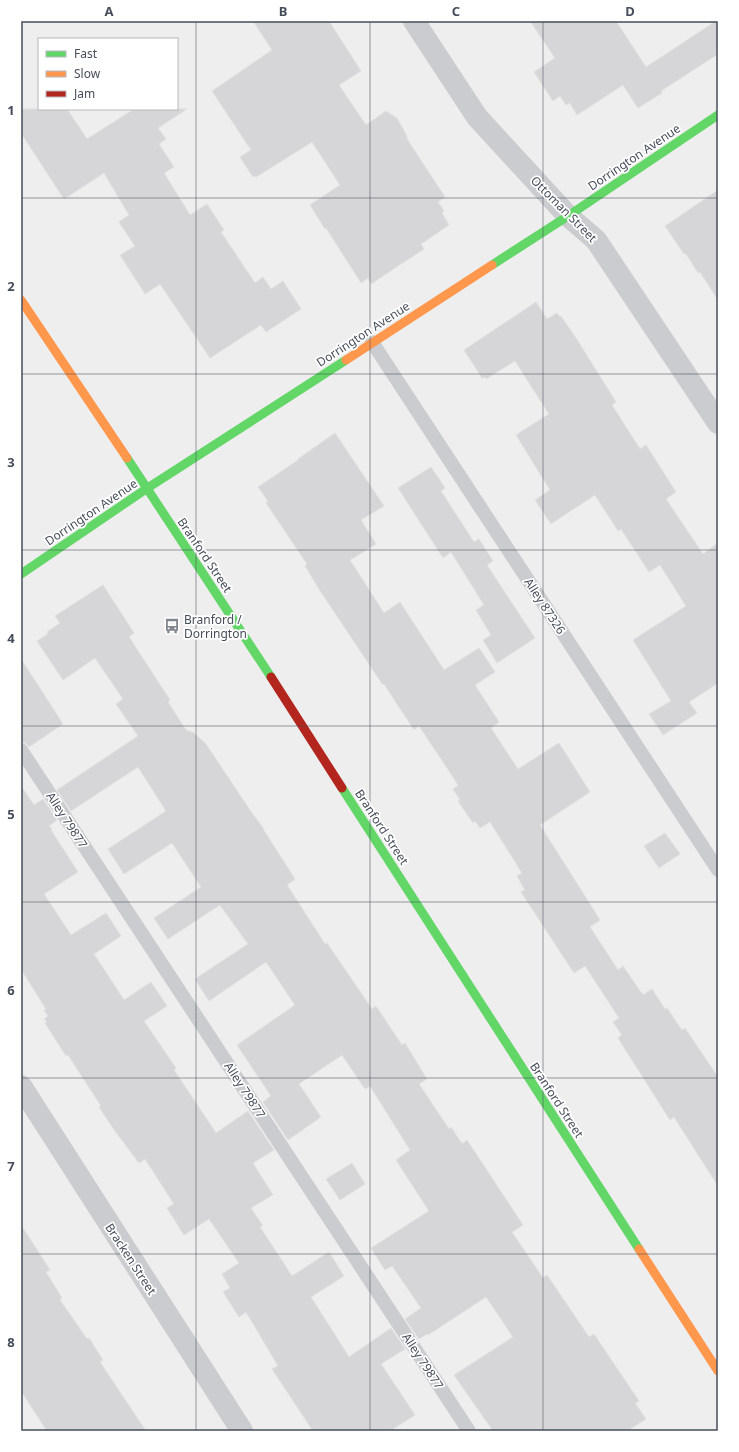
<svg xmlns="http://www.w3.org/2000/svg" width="739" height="1452" viewBox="0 0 739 1452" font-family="'Noto Sans',sans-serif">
<rect width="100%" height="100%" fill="#efeeee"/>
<!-- building -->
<path fill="#d6d6d9" stroke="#e0e0e1" d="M253 21H329L361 71 339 85 366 125 386 111 397 118 407 136V139L445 197 438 202 444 211 442 213 449 225 421 244 424 249 371 284 368 278 361 283 326 228 325 229 310 205 340 185 312 142 256 177V176L253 177 240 157 251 150 212 91 272 50Z
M530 21H616L646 67 716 21H718V54L661 91 662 93 638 108 623 85 577 115 570 103 566 105 560 96 553 101 534 72 555 58Z
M21 109H67L87 139 134 109H187L158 128 166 139 159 144 174 167 164 173 190 215 207 204 224 230 221 232 255 283 263 277 271 289 283 281 301 309 266 332 261 325 210 358 160 284 145 294 120 255 135 246 119 222 129 215 104 173 64 199 21 133Z
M718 190V300L700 272 698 273 686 254H684L665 226Z
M536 302 547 319 557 313 560 317 561 316 576 338 616 402 612 405 640 449 646 445 676 492 666 499 703 554 718 543V683L689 702 697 713 663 735 649 714 671 701 633 640 686 606 660 565 649 572 621 529 618 531 595 495 551 524 535 500 550 490 516 435 549 414 515 361 486 379 485 377 482 378 464 350Z
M335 433 384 506 361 520 376 544 350 560 384 613 400 602 444 670 479 648 495 672 475 685 499 722 491 728 518 769 559 743 590 792 540 825 600 920 590 927 618 970 623 966 643 995 652 989 665 1009 667 1008 682 1030 685 1028 718 1077V1186L674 1117 670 1120 618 1038 622 1035 613 1022 619 1018 585 966 574 973 521 892 525 890 517 876 522 873 490 822 480 828 475 821 473 823 458 801 460 800 453 789 458 786 455 780 419 726 414 730 384 684 383 685 319 589 305 566 307 564 266 503 268 501 258 487 298 460V459Z
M431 467 445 488 441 491 474 542 479 539 493 561 487 565 535 638 497 663 483 640 491 635 476 610 484 605 451 552 443 558 398 488Z
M103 585 134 633 129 637 170 700 168 702 186 730 194 733 206 744 252 813 264 829H263L295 879 287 885 309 919 325 944 327 943 372 1009 376 1006 402 1045 405 1043 427 1079 419 1084 449 1129 451 1127 462 1144 467 1140 523 1225 512 1232 543 1278 547 1275 589 1337 594 1334 639 1401 635 1403 646 1419 627 1431H493L454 1375 513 1337 486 1297 428 1335 427 1334 419 1339 405 1319 421 1308 392 1266 385 1270 371 1248 429 1211 396 1160 410 1150 370 1086 365 1089 342 1055 299 1084 321 1117 288 1140 263 1102 271 1096 237 1045 295 1005 266 962 209 1001 195 979 248 944 220 905 168 939 154 918 201 887 172 843 124 874 108 849 166 811 138 767 71 811 57 790 138 736 116 704 123 699 95 658 63 680 37 641 48 634 47 632 60 623 55 616Z
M21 659 63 724 29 747 25 743 21 742Z
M21 786 34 805 43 799 57 820 49 826 52 829 51 830 78 872 44 894 71 935 106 913 121 936 94 954 124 1000 151 982 167 1006 144 1021 176 1068 174 1070 216 1133 248 1111 274 1150 253 1163 273 1195 251 1208 263 1226 260 1227 292 1276 329 1252 344 1276 311 1297 349 1357 391 1328 405 1349 381 1364 415 1415 390 1431H313L272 1369 278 1366 246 1312 239 1317 223 1292 230 1288 222 1274 239 1263 209 1219 184 1235 167 1208 174 1204 145 1159 139 1163 115 1131 99 1107 101 1106 68 1055 66 1056 45 1023 47 1022 44 1019 48 1016 44 1010 46 1009 21 969Z
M665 833 680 854 659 868 644 846Z
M352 1163 365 1184 340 1200 326 1179Z
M21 1225 50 1270 46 1272 62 1298 60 1300 87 1339 89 1338 103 1360 100 1362 146 1431H47L21 1391Z"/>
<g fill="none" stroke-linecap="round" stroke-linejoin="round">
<!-- lane -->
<path stroke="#cacccf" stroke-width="14" d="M372 342 718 870
M21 750 469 1431"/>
<!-- street -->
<path stroke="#cacccf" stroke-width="22" d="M414 21 477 117 568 216 596 240 718 423
M21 1086 242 1431"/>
<!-- fast -->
<path stroke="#63d668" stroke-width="9" d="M492 265 568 216 718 115
M127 458 271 677
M21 574 146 489 346 360
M342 788 639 1249"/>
<!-- slow -->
<path stroke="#ff974d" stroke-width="9" d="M21 300 127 458
M346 360 492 265
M639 1249 718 1371"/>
<!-- jam -->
<path stroke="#b3261e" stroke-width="9" d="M271 677 342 788"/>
</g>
<!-- grid -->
<path fill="none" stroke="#464d5a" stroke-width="1" stroke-opacity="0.55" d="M196 21V1431M370 21V1431M543 21V1431M21 198H718M21 374H718M21 550H718M21 726H718M21 902H718M21 1078H718M21 1254H718"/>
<!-- icons -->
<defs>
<g id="bus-bare" transform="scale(1.2)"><path d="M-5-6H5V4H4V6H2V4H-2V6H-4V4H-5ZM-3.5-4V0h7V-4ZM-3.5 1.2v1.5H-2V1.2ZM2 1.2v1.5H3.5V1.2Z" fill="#81858e" stroke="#fff" stroke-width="2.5" paint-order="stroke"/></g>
</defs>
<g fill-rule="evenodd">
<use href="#bus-bare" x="172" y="626"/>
</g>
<g text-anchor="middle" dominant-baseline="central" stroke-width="3.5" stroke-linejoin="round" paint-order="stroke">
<!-- street labels -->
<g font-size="12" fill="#464d5a" stroke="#fff">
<text transform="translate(634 157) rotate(-34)">Dorrington Avenue</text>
<text transform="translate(564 209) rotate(45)">Ottoman Street</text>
<text transform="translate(363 334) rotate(-33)">Dorrington Avenue</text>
<text transform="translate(91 512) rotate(-34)">Dorrington Avenue</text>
<text transform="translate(205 555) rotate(56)">Branford Street</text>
<text transform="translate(545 606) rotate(57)">Alley 87326</text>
<text transform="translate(67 820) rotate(57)">Alley 79877</text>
<text transform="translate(382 827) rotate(57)">Branford Street</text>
<text transform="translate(245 1090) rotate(57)">Alley 79877</text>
<text transform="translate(557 1100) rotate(57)">Branford Street</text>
<text transform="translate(131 1259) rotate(57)">Bracken Street</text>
<text transform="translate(423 1361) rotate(57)">Alley 79877</text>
</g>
<!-- poi labels -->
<g font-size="12" fill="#464d5a" stroke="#fff" text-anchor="start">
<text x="184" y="619">Branford /<tspan x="184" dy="14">Dorrington</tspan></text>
</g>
</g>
<!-- border -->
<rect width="739" height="1452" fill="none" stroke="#ffffff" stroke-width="44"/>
<!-- legend -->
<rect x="38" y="38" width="140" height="72" fill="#ffffff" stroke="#b5b8bd"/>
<rect x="46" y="51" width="20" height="6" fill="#63d668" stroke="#b5b8bd"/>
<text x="74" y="58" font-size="12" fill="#464d5a">Fast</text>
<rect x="46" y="71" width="20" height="6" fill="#ff974d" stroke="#b5b8bd"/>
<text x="74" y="78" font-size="12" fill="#464d5a">Slow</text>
<rect x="46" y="91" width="20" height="6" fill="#b3261e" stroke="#b5b8bd"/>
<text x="74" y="98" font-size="12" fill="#464d5a">Jam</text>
<rect x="22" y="22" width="695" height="1408" fill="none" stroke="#464d5a" stroke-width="1.5"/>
<g font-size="13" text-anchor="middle" font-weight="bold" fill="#464d5a">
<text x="109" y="16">A</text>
<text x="283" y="16">B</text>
<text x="456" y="16">C</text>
<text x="630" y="16">D</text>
<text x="11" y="115">1</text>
<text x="11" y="291">2</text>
<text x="11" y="467">3</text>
<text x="11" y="643">4</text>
<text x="11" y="819">5</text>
<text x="11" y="995">6</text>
<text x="11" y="1171">7</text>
<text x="11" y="1347">8</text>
</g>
</svg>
